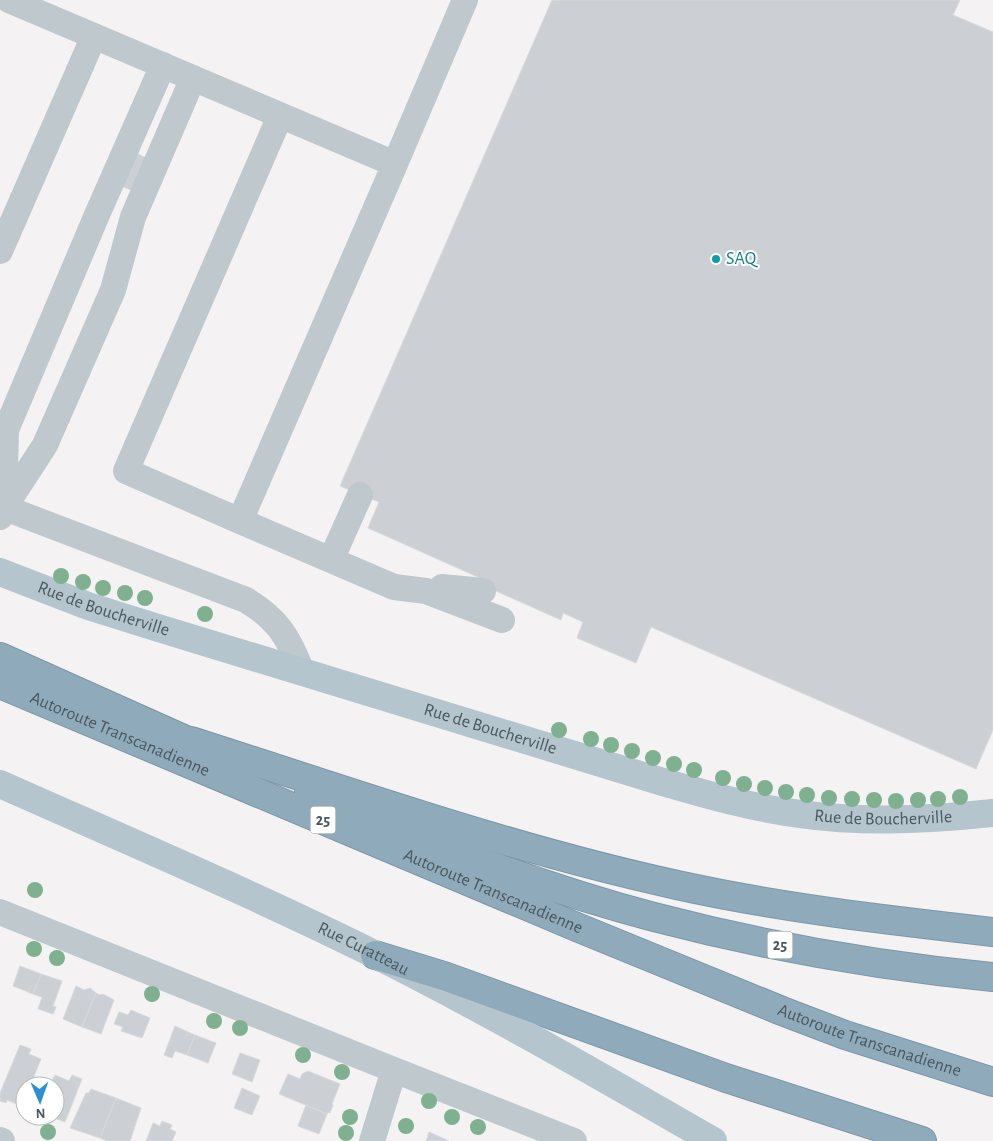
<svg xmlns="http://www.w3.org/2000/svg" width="993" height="1141" viewBox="0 0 993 1141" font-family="'Alegreya Sans',sans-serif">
<rect width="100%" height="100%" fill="#f4f2f2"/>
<!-- building -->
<path fill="#ccd0d4" stroke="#d7d9dc" d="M552 0H960L953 15 993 32V730L976 769 651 627 636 663 577 638 583 622 563 613 561 620 487 587 489 582 368 528 379 502 340 486Z
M134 152 148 159 133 191 119 185Z
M20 966 41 974 33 994 13 986Z
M41 974 62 981 53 1006 56 1007 53 1014 38 1009 42 997 33 994Z
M76 986 84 990 90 988 96 993 82 1027 63 1019Z
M96 993 100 995 103 994 114 1000 101 1034 82 1027Z
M131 1010 150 1018 142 1038 121 1031 123 1027 114 1024 119 1012 128 1015Z
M175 1026 195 1035 187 1055 175 1051 172 1058 164 1055Z
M195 1035 216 1043 208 1063 187 1055Z
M20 1045 31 1049 29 1054 41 1059 30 1086H25V1098L22 1106 7 1100 6 1103 0 1101V1093Z
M240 1053 260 1060 252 1082 232 1074Z
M308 1071 340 1084 332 1104 333 1105 330 1113 328 1112 327 1114 279 1094 288 1074 300 1079 302 1074Z
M55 1075 69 1081 72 1075 82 1079 65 1122 49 1116H55V1086H49Z
M242 1088 260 1096 252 1115 234 1108Z
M91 1089 116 1098 100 1138 70 1128 86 1093H89Z
M116 1098 141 1108 130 1141H107L100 1138Z
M306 1105 327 1114 319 1134 298 1126Z
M162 1121 172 1125 170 1129 176 1132 172 1141H146L153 1123 160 1126Z
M429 1132 449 1141H426Z"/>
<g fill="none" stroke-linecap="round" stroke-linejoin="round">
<!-- highway casing -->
<g stroke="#7a96a7" stroke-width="30">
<g id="highway">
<path d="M0 657 208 750"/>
<path id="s3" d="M0 684 579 928 782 1011 845 1035 993 1082"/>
<path d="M191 741C351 792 512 849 677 885 781 908 887 920 993 932"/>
<path d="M309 793C422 841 536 886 654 917 765 946 879 966 993 977"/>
<path d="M375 955 444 976 726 1078 922 1141"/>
</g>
</g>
<!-- minor -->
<path stroke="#bfc8cd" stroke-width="26" d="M9 0 395 164 465 0
M395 164 240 521 394 587 426 591 502 620
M0 251 94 36
M0 506 246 600C278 619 289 638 302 672
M4 508 6 430 96 217 163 65
M0 517 4 508 45 445 113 290 133 217 193 78
M240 521 126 471 280 116
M331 560 360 495
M442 587 483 591
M0 912 394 1070 574 1141
M0 1140 2 1141
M372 1141 394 1070"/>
<!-- major -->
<g stroke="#b4c5ce" stroke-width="28">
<path id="s1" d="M0 572 88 606 155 627 663 782C708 795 753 808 800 814 864 823 929 820 993 813"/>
<path id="s2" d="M0 784C126 840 253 894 376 955 491 1013 602 1077 713 1141"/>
</g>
<!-- highway -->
<use href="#highway" stroke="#8fabbb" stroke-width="28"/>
</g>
<!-- trees -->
<g fill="#7fb190">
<circle cx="61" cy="576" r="8"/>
<circle cx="83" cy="582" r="8"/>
<circle cx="103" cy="588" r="8"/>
<circle cx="125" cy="593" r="8"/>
<circle cx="145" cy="598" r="8"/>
<circle cx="205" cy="614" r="8"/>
<circle cx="559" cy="730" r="8"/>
<circle cx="591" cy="739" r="8"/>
<circle cx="611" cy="745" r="8"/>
<circle cx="632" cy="751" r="8"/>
<circle cx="653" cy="758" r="8"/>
<circle cx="674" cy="764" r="8"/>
<circle cx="694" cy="770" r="8"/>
<circle cx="723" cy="778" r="8"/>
<circle cx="744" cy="784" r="8"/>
<circle cx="765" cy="788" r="8"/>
<circle cx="786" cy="792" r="8"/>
<circle cx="807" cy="795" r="8"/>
<circle cx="960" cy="797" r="8"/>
<circle cx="829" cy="798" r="8"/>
<circle cx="852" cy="799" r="8"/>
<circle cx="938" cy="799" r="8"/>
<circle cx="874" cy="800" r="8"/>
<circle cx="918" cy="800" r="8"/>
<circle cx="896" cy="801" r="8"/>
<circle cx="35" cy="890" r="8"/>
<circle cx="34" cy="949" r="8"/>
<circle cx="57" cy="958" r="8"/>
<circle cx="152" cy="994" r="8"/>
<circle cx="214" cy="1021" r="8"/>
<circle cx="240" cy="1028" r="8"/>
<circle cx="303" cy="1055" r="8"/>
<circle cx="342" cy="1072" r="8"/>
<circle cx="429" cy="1101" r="8"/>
<circle cx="350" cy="1117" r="8"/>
<circle cx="452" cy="1117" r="8"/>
<circle cx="406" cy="1126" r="8"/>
<circle cx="478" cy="1127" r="8"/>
<circle cx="48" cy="1132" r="8"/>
<circle cx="346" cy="1133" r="8"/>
</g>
<!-- markers -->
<circle fill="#0f9aa8" stroke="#fff" stroke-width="2" cx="716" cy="259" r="5"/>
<g text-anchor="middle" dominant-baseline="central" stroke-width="4" stroke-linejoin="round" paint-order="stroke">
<!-- shield labels -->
<g fill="#fff" stroke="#818a8e" stroke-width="1">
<rect x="310.5" y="806.5" width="25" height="27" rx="4"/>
<rect x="767.5" y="931.5" width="25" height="27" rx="4"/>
</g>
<g font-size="16" font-weight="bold" fill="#4b585e">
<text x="323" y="820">25</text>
<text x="780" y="945">25</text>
</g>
<!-- culture labels -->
<g font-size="18" fill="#0d838f" stroke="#fff" text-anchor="start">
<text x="726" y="259">SAQ</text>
</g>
<!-- street labels -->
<g font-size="18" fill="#4b585e" stroke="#fff">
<text stroke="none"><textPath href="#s1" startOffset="110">Rue de Boucherville</textPath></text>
<text stroke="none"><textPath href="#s1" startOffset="515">Rue de Boucherville</textPath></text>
<text stroke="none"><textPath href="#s3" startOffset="130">Autoroute Transcanadienne</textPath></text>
<text stroke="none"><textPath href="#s1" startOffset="920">Rue de Boucherville</textPath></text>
<text stroke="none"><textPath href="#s3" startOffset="535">Autoroute Transcanadienne</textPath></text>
<text stroke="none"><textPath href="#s2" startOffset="399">Rue Curatteau</textPath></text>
<text stroke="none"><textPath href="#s3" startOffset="940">Autoroute Transcanadienne</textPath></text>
</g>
</g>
<!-- north arrow -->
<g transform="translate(40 1101) rotate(178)"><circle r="24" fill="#ffffff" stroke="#b7bcbf"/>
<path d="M0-4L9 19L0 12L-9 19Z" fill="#2b8fd5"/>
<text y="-8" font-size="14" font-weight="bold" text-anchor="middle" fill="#4b585e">N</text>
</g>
</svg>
